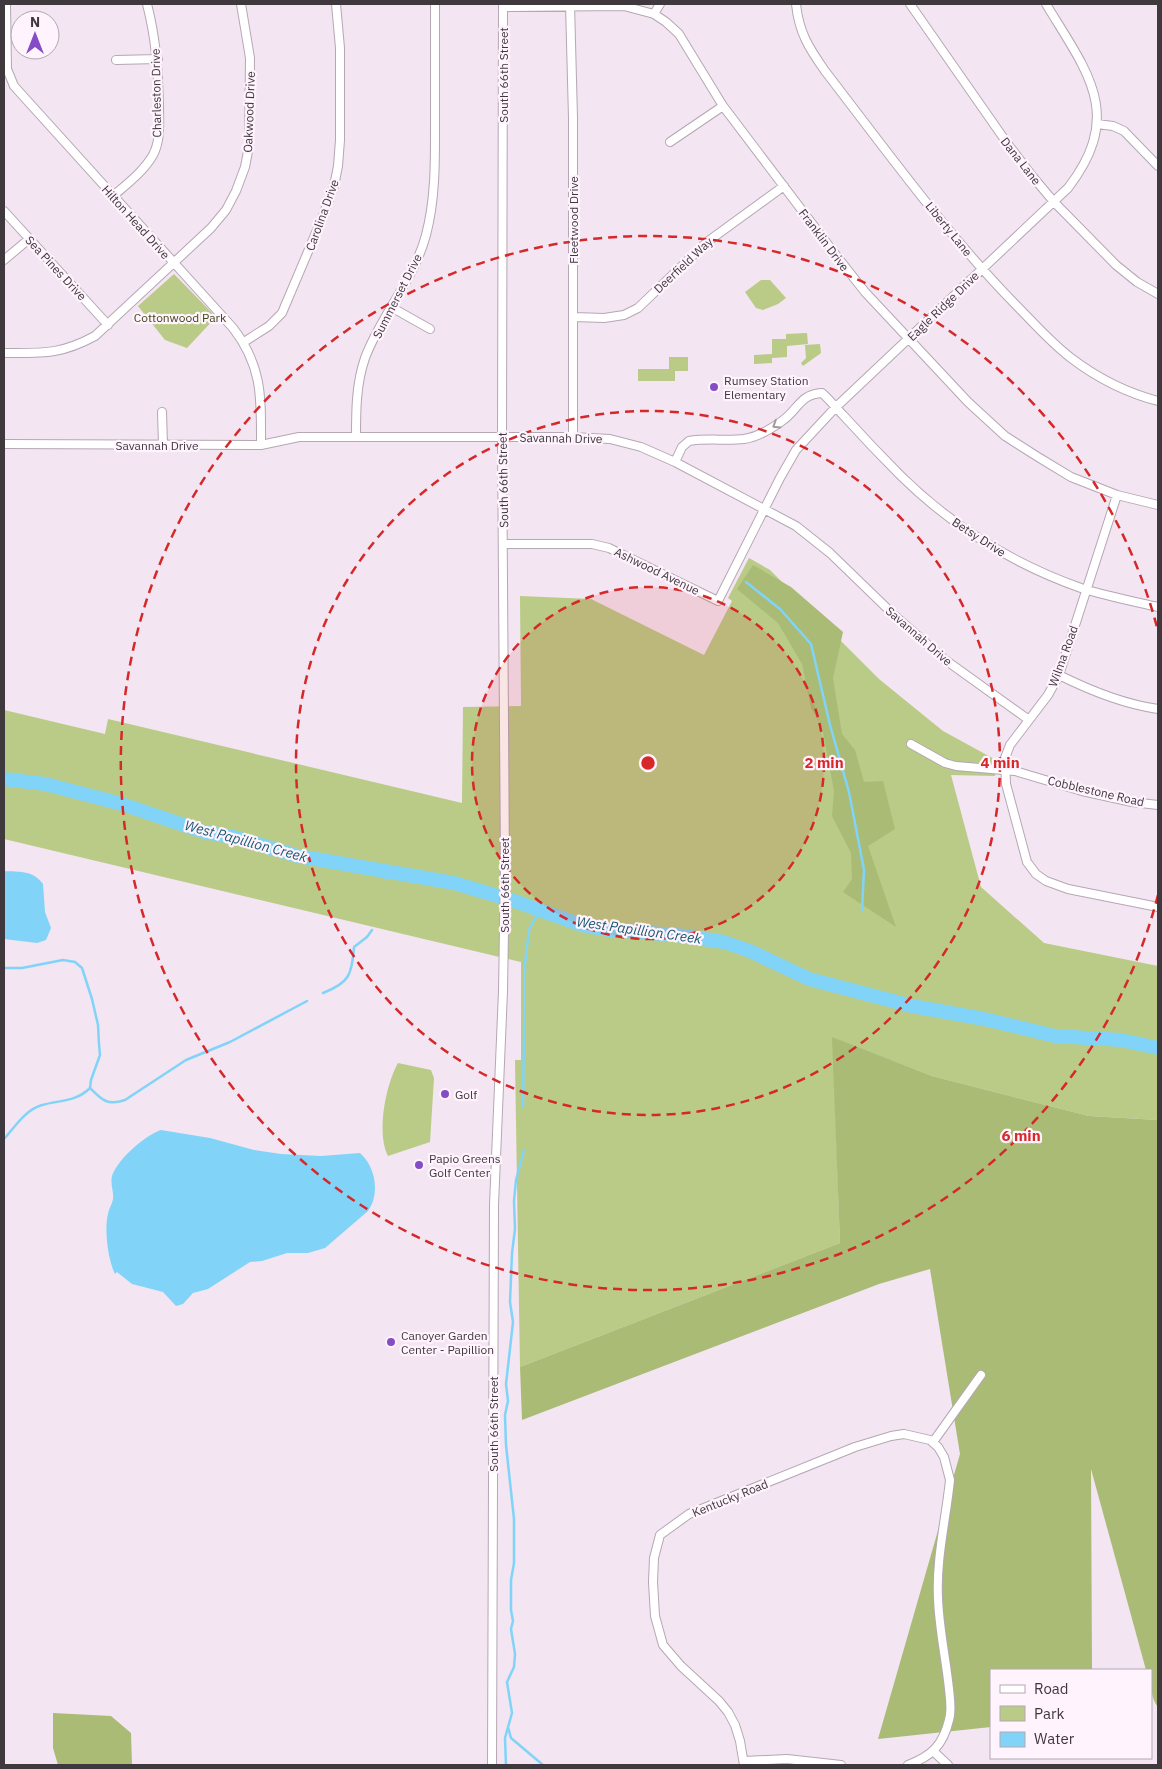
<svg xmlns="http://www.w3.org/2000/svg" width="1162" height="1769" viewBox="0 0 1162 1769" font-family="'IBM Plex Sans',sans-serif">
<rect width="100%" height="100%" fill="#f3e5f2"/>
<!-- green -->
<path fill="#b9cb86" d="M174 274 216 317 187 348 165 340 138 306Z
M761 280H770L786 298 778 304 763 310 756 308 745 292Z
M807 333 808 344 787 346V357L772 358V363L754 364V355L772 354V339H786V334Z
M820 344 821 353 803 366 801 363 806 358 805 345Z
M669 357H688V371H675V381H638V369H669Z
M749 558 770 570 879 679 943 731 996 760 995 776 951 775 981 887 1044 943 1158 966V1120L1089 1116 932 1076 833 1038 840 1243 520 1367 515 1060H521V962L4 839V710L105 734 108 719 462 803 463 707 521 706 520 596 591 599 704 655 732 601 728 598Z
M398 1063 431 1070 434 1078 430 1142 388 1156C376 1133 386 1084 398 1063Z"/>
<!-- forest -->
<path fill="#a9bb75" d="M753 565 791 587 843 632 833 678 842 734 855 750 864 782 883 781 895 829 868 846 896 927 843 892 852 879 851 853 832 816 834 791 822 727 811 708 802 664 778 623 737 589Z
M832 1037 932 1076 1089 1116 1158 1120V1707C1150 1697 1151 1683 1151 1670H1146L1091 1469 1092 1670H991V1727L878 1739 960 1454 930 1269 879 1284 522 1420 520 1367 840 1243Z
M53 1713 111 1716 131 1733 132 1765H58L53 1748Z"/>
<!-- water -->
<path fill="#81d4f8" d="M4 871C20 872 33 870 43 884L45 912 51 928 46 940 37 943 4 939Z
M161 1130 210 1138 254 1150 281 1154 321 1156 360 1153C376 1167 380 1194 368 1211L325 1248 308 1253H287L262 1261 250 1262 208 1289 193 1293 183 1304 176 1306 163 1292 132 1284 117 1272 115 1274C108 1260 104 1229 108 1214 109 1208 112 1205 113 1199 114 1192 110 1184 112 1176 118 1159 144 1136 161 1130Z"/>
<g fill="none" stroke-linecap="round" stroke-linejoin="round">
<!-- stream -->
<path stroke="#81d4f8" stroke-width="2.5" d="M746 582 780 609 811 644 830 725 849 792 864 870 862 910
M384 879 388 872
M4 968H22L63 960 75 962 82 968 92 999 98 1025 99 1044 100 1055 91 1080 90 1088C76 1102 60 1100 42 1105 25 1110 15 1127 4 1139
M323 993C349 983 352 975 354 947L367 937 372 930
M90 1088C102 1100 107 1106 125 1100L186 1060 230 1042 307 1001
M523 1107 525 963 529 930 534 920 541 910
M508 1727 511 1738 543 1765
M506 1765 505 1738 512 1713 507 1682 514 1667 515 1654 511 1629 513 1621 511 1610V1580L514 1563V1519L506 1445 505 1415 508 1401 506 1384 513 1322 510 1302 512 1253 515 1229 514 1201 516 1180 524 1150"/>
<!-- river -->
<path stroke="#81d4f8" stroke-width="14" d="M4 779 45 784 122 804 204 832 233 837 298 856 454 883 514 901 582 925 609 930 676 935 724 942 750 951 809 979 912 1006 984 1019 1055 1036 1121 1040 1158 1048"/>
<!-- minor casing -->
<g stroke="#b5a7b3" stroke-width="10">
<path id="minor" d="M6 4 7 69 14 86 233 328C263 367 261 398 261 445
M570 4 573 118V437
M796 4C799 33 809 48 825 71 886 150 944 231 1014 303 1032 321 1050 342 1071 358 1096 377 1127 393 1158 401
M910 4 1007 143 1033 177 1054 202 1116 265 1137 282 1158 294
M503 7 624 6 654 14 666 22 679 34 723 106 835 254 865 292 968 402 1005 436 1038 457 1071 477 1117 495 1158 505
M654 14 660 4
M116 60 158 59
M1097 124 1113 126 1124 131 1158 166
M670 142 723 106
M113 196C127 184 144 171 153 155 161 140 159 122 159 106 158 69 156 39 147 4
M4 211 108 325
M4 260 29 239
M391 307 430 329
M574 317 604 318 624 315 638 308 707 242 784 186
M244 342 269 326 282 313 321 221 334 186 338 166 340 140V48L336 4
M4 353C42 353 60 355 95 336L211 228 226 210 236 191 245 167 249 146 250 58 241 4
M162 412 163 445
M356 437C356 411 356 384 365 358 381 315 414 280 426 235 436 197 435 158 435 118 435 80 435 42 435 4
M4 444 261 445 299 437H573L610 439 641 447 675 462 796 526 830 553 894 615 944 659 1029 720
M675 462 682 447 689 441C707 438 726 441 744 439 758 437 771 429 782 421 798 410 800 394 822 393 830 400 836 408 843 415 862 436 881 456 901 476 952 526 1013 564 1081 588 1106 596 1132 601 1158 607
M1117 495 1059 675 1048 695 1010 745 1005 758 1006 784 1027 862 1036 874 1046 881 1068 889 1158 907
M504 544H592L609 548 718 601 780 478 796 450 835 408 1068 188C1125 114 1087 72 1046 4
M1059 675C1091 691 1123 704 1158 709
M911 744 945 763 956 766 1015 771 1082 791 1132 802 1158 805
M933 1442 981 1375
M933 1751 948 1765
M744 1761 787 1759 841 1765
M492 1765 494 1205 503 991 505 869 502 437 503 4
M744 1765 740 1741 735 1725 728 1712 719 1701 681 1666 663 1645 655 1616 653 1582 654 1558 660 1535 689 1514 855 1447 891 1436 904 1434 930 1440 938 1447 944 1457 950 1480C946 1519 936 1559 938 1598 939 1629 946 1659 949 1689 950 1699 952 1710 949 1720 943 1745 932 1756 908 1765"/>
</g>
<!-- minor -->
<use href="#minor" stroke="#fff" stroke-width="8"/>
</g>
<!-- one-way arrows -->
<defs><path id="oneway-chevron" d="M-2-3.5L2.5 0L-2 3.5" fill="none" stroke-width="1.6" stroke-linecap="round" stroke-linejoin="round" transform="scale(1.25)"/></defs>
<use stroke="#9f9c9e" href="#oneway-chevron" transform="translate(776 425) rotate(148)"/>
<!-- distance rings -->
<circle cx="648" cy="763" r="176" fill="#d62828" fill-opacity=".12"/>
<g fill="none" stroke="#d62828" stroke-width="2.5" stroke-dasharray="9 6">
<circle cx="648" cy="763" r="176"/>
<circle cx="648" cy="763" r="352"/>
<path d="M1158 895A527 527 0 1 1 1158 631"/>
</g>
<!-- markers -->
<g fill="#844dc5" stroke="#fff3fd" stroke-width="2">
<circle cx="714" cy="387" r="5"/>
<circle cx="445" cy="1094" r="5"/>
<circle cx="419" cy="1165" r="5"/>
<circle cx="391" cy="1342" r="5"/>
</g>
<g text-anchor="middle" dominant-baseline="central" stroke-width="4.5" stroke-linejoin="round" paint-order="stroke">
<!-- street labels -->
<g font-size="12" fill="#3f393e" stroke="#fff3fd">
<text transform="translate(503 75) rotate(-90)">South 66th Street</text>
<text transform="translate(156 93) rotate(-91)">Charleston Drive</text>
<text transform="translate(249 112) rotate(-88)">Oakwood Drive</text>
<text transform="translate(1021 161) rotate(52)">Dana Lane</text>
<text transform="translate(322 215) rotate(-70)">Carolina Drive</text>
<text transform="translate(573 220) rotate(-90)">Fleetwood Drive</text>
<text transform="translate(136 222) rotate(48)">Hilton Head Drive</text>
<text transform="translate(949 229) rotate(51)">Liberty Lane</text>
<text transform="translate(824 240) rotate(53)">Franklin Drive</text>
<text transform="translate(683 265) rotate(-43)">Deerfield Way</text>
<text transform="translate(56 268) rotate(47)">Sea Pines Drive</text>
<text transform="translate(397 296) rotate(-63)">Summerset Drive</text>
<text transform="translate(943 306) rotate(-44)">Eagle Ridge Drive</text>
<text transform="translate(561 438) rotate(1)">Savannah Drive</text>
<text x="157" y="445">Savannah Drive</text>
<text transform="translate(503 480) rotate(-91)">South 66th Street</text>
<text transform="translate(979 537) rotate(33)">Betsy Drive</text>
<text transform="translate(657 571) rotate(26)">Ashwood Avenue</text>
<text transform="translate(919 636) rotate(41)">Savannah Drive</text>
<text transform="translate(1063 656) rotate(-70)">Wilma Road</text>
<text transform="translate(1096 791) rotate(13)">Cobblestone Road</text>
<text transform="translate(504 885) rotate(-90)">South 66th Street</text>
<text transform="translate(493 1424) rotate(-90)">South 66th Street</text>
<text transform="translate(730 1498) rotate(-22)">Kentucky Road</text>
</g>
<!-- park labels -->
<g font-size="12" fill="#3d4713" stroke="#fff3fd">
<text x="180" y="317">Cottonwood Park</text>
</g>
<!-- poi labels -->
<g font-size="12" fill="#3f393e" stroke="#fff3fd" text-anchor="start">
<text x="724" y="380">Rumsey Station<tspan x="724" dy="14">Elementary</tspan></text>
<text x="455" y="1094">Golf</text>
<text x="429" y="1158">Papio Greens<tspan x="429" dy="14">Golf Center</tspan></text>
<text x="401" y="1335">Canoyer Garden<tspan x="401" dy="14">Center - Papillion</tspan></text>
</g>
<!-- water labels -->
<g font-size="14" font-style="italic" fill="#175a72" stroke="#fff3fd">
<text transform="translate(246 841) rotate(15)">West Papillion Creek</text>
<text transform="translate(639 930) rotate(8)">West Papillion Creek</text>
</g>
</g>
<circle cx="648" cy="763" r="8" fill="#d62828" stroke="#fff3fd" stroke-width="2.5"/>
<g font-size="15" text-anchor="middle" font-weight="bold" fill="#d62828" stroke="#fff3fd" stroke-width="4.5" stroke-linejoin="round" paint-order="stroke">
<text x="824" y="768">2 min</text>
<text x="1000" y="768">4 min</text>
<text x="1021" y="1141">6 min</text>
</g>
<!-- border -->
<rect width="1162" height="1769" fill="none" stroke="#3f393e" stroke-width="10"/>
<!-- legend -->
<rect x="990" y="1669" width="162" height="90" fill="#fff3fd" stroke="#b2a9b1"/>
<rect x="1000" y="1685" width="25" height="8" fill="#ffffff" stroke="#b2a9b1"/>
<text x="1034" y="1694" font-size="15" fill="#3f393e">Road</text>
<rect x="1000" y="1706" width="25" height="15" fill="#b9cb86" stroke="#b2a9b1"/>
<text x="1034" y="1719" font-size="15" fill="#3f393e">Park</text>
<rect x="1000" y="1732" width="25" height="15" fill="#81d4f8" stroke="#b2a9b1"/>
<text x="1034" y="1744" font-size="15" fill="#3f393e">Water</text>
<!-- north arrow -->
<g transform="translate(35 35)"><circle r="24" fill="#fff3fd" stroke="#b2a9b1"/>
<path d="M0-4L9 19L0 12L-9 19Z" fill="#844dc5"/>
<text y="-8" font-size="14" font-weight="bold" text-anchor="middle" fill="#3f393e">N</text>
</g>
</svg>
